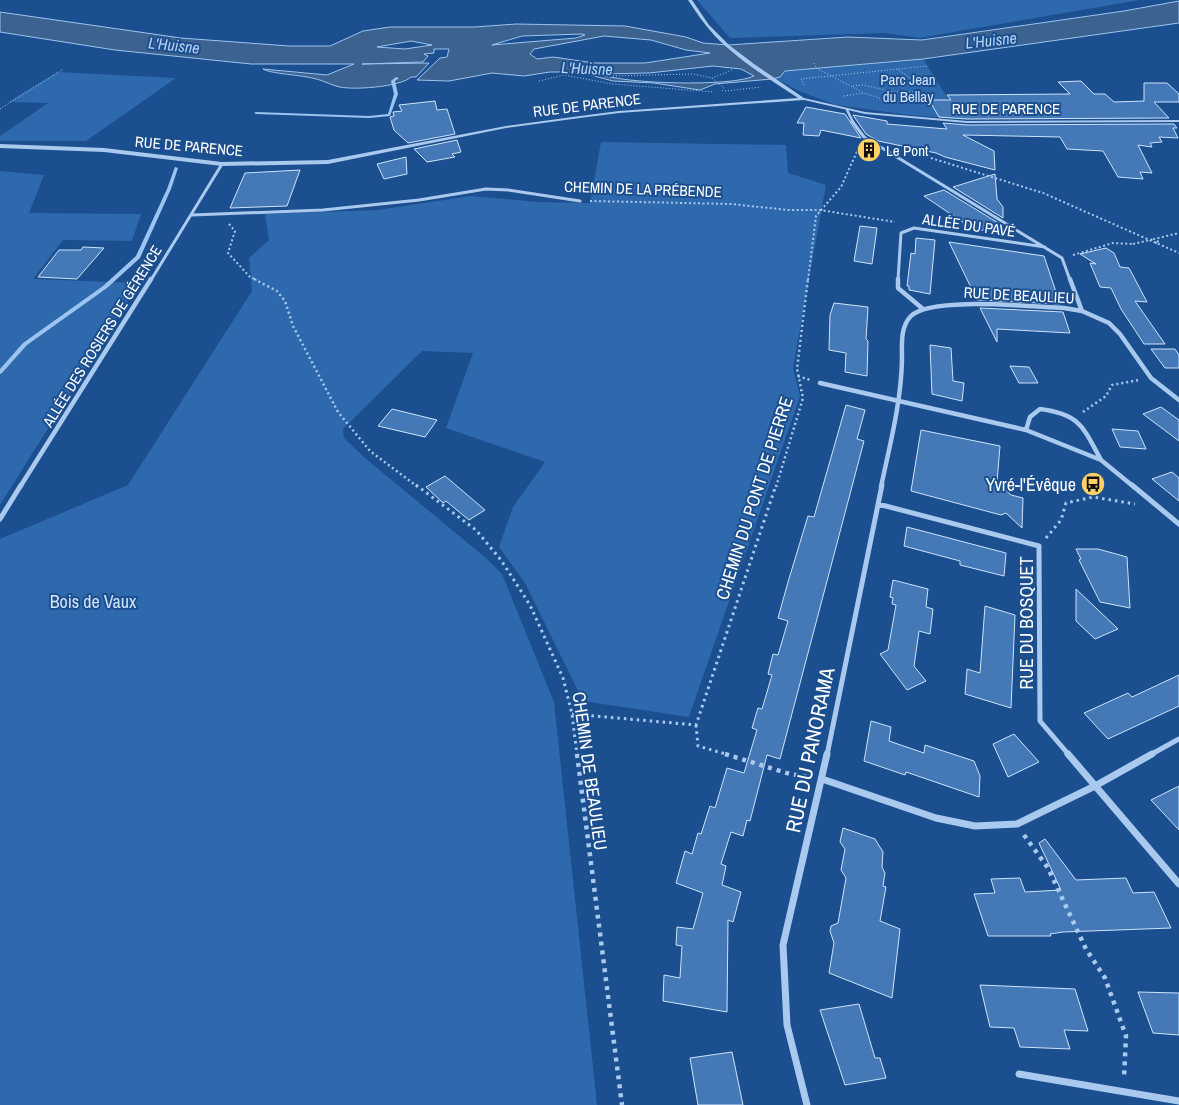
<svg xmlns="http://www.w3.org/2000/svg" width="1179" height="1105" viewBox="0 0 1179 1105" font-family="'Archivo Narrow',sans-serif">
<rect width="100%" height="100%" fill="#1b4f8f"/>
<!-- green -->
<path fill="#2e69ad" d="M697 0H1140L919 38 885 33 730 38Z
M923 59 961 119 909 115 836 105 799 91 775 78 780 77 785 71Z
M57 72 176 78 86 141H0V136L48 103 8 102Z
M601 142 786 145 788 173 826 185 793 368 800 396 689 717 583 701 525 583 499 547 513 507 545 462 446 428 473 353 422 351 343 429 344 438 365 458 486 558 502 574 554 702 597 1105H0V539L128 485 252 291 249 258 269 240 265 214 378 210 471 196 538 202 590 203Z
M0 171 44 175 29 213 141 214 132 241 63 240 33 279 139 283 0 505Z"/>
<!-- water -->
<path fill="#3c6290" stroke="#9cc4f0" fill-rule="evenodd" d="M1179 1V23L923 59 785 71 780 77 772 79 715 84 700 90 654 83 613 81 579 72H550L524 76 492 73 449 81 417 80 440 58 447 57 449 49H434V53L424 54 428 56 423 62 362 64 429 63 416 77H411C401 87 349 91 336 86 324 82 320 79 307 77 297 75 268 73 263 69L327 75 354 64H251L115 50 0 32V12L181 38 289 46H330L363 31 390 27H475L516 24 625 26 686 37 703 43 728 45 848 37 922 40 1124 11ZM582 34 585 35 576 38 492 45 522 36ZM604 36 651 40 686 50 710 53 645 63H594L553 57 537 59 530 54 534 49ZM411 41 432 45 405 49 377 47ZM713 66 741 69 754 76C732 87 623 84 600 74L649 73Z"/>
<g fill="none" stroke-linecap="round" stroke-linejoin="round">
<!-- stream -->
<path fill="#9cc4f0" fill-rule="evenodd" d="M396 77 399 78 395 81 398 94 390 116 369 118 256 114 254 113 256 112 369 116 388 114 394 94 391 81Z
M175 167 178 168 171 189 140 258 107 288 27 345 2 373 0 374V369L23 343 103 286 136 256 167 189Z"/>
</g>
<!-- building -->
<path fill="#4478b7" stroke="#cfe3fa" d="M1081 81 1094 94H1105L1114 102 1144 101V83H1167L1179 94V102H1154L1169 118 967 119 939 117 929 100H951L947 95 1070 94 1058 82Z
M435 101 437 110 447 109 455 134 408 143 394 130 390 117 394 116 393 112 402 111 399 105Z
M806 107 845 114 861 138 821 130 819 136 803 135 804 123H797Z
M853 115 887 121V124L947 129 943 123 967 125 1174 124 1177 128H1173L1178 138 1159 137 1162 142 1150 143 1152 147 1138 145 1152 173 1140 172 1143 179 1118 177 1103 151 1067 149 1060 137 963 135 994 151 995 170 945 157 936 153 878 141 866 134Z
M457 140 461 152 452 154 455 157 427 162 414 149Z
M406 157 407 174 384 179 377 164Z
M300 170 287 206 230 208 245 173Z
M995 174 997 199 1003 207V218L953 187Z
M944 190 1000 224 977 232 924 196Z
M860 226 877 228 872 264 854 261Z
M916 238 935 240 930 294 909 290V286H907L911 253 915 254Z
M949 242 1044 256 1060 304 977 300Z
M83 247 104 248 77 279 38 277 59 250H81Z
M1106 248 1114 253 1120 267 1129 268 1147 302 1135 301 1165 344H1144L1121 309 1111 288 1100 287 1090 263 1096 264 1080 254Z
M834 303 868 307 866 339 868 341 867 376 845 372 846 353 829 350 830 315Z
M980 308 1063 312 1070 333 997 329V342Z
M930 345 951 348 953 381 964 383 962 401 932 394Z
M1151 349H1175L1179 355V368H1165Z
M1010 366 1029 367 1038 383H1019Z
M846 405 865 410 857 439 864 441 780 759 767 755 750 821 747 820 743 836 731 832 721 864 726 866 722 885 741 892 733 922 728 920 727 1012 663 1001 664 975 680 978 682 946 676 945 677 927 693 929 703 893 676 883 685 851 692 854 698 833 701 834 710 806 715 808 727 768 744 773 757 730 752 728 758 708 762 709 772 675 768 674 773 654 778 655 788 621 778 618 788 582 808 516 814 517Z
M1161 407 1179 420V441L1143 414Z
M392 409 437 420 425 437 378 426Z
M1112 429 1138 431 1146 449 1120 447Z
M921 430 1000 446 997 482 1011 495 1023 498 1022 528 1006 513 1001 515 911 491Z
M1172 472 1179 478V501L1152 479Z
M445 476 485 510 469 520 446 501 443 503 426 487Z
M907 527 1006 553 1004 576 960 565V561L904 546Z
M1076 549H1098L1127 557 1130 608 1100 602 1079 560 1081 559Z
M893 580 928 589 926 607 933 609 930 634 919 631 914 666 926 681 907 690 880 654 888 650 896 605 892 604 893 598 890 597Z
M1076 589 1118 629 1095 639 1076 621Z
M985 606 1015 615 1011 708 965 694 967 669 980 673Z
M1179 675V706L1108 739 1084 713 1128 693 1132 697Z
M871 721 891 727 889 741 924 753 925 745 974 761 980 776 979 797 906 772 905 775 864 761Z
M1014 734 1039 762 1008 777 993 744Z
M1179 786V830L1151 800Z
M843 828 875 839 883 852 882 867 885 873 883 886 886 887 880 921 900 929 892 998 829 973 834 943 830 931 831 926 838 923 846 878 841 870 845 849 840 842Z
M1045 839 1076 880 1126 878 1133 893 1154 892 1171 928 1063 932 1050 934 1051 936H988L974 894 995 893 991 879 1020 878 1025 892 1061 890 1039 843Z
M980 985 1075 989 1088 1031 1064 1030 1070 1049 1020 1047 1014 1028 990 1027Z
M1138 992 1179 993V1035L1153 1033Z
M859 1004 875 1058H880L886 1078 845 1085 820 1010Z
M732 1052 743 1105H698L690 1058Z"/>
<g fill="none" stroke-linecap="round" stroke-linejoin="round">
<!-- path-far4 -->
<path stroke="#a9c9ee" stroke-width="1" stroke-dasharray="1 2" stroke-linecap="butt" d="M814 63 816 68 864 93 895 103
M897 69 917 83
M613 76 693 74 712 78 732 70
M712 78 724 88 722 91
M539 81 564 75 612 84 714 92
M804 85 801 79 927 66
M853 86 863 85 894 92H921
M725 91 761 87
M844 96 864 93
M0 109 62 70"/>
<!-- path-far3 -->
<path stroke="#a9c9ee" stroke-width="2" stroke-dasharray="2 2.5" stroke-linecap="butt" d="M918 154 1043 193 1179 253
M590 201 732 204 787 210H820L895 222
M229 224 235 231 228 253 250 277 257 280
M1155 243 1159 242 1154 239 1179 233
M1073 255 1113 243 1133 244
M808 280 816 216 841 187 859 147"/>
<!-- path-far2 -->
<path stroke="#a9c9ee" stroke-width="2.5" stroke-dasharray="2 3" stroke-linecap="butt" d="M254 279 277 291 285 301 293 326 338 412 370 451 418 487
M798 376 810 380
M1083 412 1106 396 1112 385 1139 380
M776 487 803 398 797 369 808 279"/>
<!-- path-far1 -->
<path stroke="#a9c9ee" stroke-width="3" stroke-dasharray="2.5 4" stroke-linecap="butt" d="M416 485 476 530 501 560 530 605 563 678 572 714 577 755
M1046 538 1061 520 1066 503 1093 497 1135 504
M572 714 696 725 776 485
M696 725 698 746 729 755"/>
<!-- path -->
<path stroke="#a9c9ee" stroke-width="4.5" stroke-dasharray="4 5" stroke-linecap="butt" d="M577 754 622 1105
M725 754 790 774 809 777
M1024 835 1048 868 1086 949 1105 978 1126 1036 1124 1078"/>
<!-- minor-far4 -->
<path stroke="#a9c9ee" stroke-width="2.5" d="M847 110 853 122"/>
<!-- minor-far3 -->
<path stroke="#a9c9ee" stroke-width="3" d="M852 121 864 137 1062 258 1070 280
M192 215 323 210 419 200 486 189 508 190 580 201
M151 280 222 164
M898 280 901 233 914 228 1045 247"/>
<!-- minor-far2 -->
<path stroke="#a9c9ee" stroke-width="4.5" d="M898 279V288L923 309
M1070 279 1082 311
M820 383 1026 430 1101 460 1134 487
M1026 430 1030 417 1040 409C1080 414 1083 427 1101 460
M20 487 151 279
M881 487C890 444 901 403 902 360 902 345 900 327 911 316 931 296 1033 307 1064 308L1082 311 1109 323 1120 334 1151 378 1179 400"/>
<!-- minor-far1 -->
<path stroke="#a9c9ee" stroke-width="5" d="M1132 485 1179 524
M878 504 1039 546 1040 721 1069 755
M0 519 21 485
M827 755 882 485
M1150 755 1179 739"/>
<!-- minor -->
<path stroke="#a9c9ee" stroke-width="7" d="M1068 754 1179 884
M822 779 936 818 975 826 1017 824 1095 786 1152 754
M1019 1074 1179 1101
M807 1105 787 1025 783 945 827 754"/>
<!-- tertiary -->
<path fill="#a9c9ee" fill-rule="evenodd" d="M688 0H692L709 25 729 45 754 64 804 98 865 112 967 121 1179 120V122L967 123 865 114 804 100 619 113 580 118 506 128 328 164 222 166 104 152 0 148V144L104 148 222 162 328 160 506 126 580 116 619 111 798 98C769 79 738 60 714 35 704 24 696 12 688 0Z"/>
<!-- path-bridge -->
<path stroke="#a9c9ee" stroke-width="2" stroke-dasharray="2 2.5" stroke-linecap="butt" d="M1133 244 1154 239"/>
</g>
<!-- icons -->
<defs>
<g id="building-disc" transform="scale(1.25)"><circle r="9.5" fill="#ffd166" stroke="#1b4f8f"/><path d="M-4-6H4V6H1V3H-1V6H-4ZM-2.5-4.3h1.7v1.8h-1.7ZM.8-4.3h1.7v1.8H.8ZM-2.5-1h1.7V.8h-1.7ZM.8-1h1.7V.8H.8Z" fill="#111"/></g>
<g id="bus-disc" transform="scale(1.25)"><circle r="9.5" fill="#ffd166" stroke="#1b4f8f"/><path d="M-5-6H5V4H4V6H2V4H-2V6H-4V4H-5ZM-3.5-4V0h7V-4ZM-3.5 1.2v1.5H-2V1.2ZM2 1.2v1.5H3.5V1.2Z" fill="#111"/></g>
</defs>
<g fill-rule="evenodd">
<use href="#building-disc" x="869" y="150"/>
<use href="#bus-disc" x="1093" y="484"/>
</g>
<g text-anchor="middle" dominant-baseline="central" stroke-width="4" stroke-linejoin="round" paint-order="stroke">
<!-- far-park labels -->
<g font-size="15" fill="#cfe3fa" stroke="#1b4f8f">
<text x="908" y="79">Parc Jean<tspan x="908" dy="17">du Bellay</tspan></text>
</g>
<!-- far-street labels -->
<g font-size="15" fill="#fff" stroke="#1b4f8f">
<text transform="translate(587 105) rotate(-7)">RUE DE PARENCE</text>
<text x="1006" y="108">RUE DE PARENCE</text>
<text transform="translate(189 146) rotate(5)">RUE DE PARENCE</text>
<text transform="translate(643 189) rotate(2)">CHEMIN DE LA PRÉBENDE</text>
<text transform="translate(969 225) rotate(8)">ALLÉE DU PAVÉ</text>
<text transform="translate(1019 295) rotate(3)">RUE DE BEAULIEU</text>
<text transform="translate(102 336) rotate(-58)">ALLÉE DES ROSIERS DE GÉRENCE</text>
</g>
<!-- far-poi labels -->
<g font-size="15" fill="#fff" stroke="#1b4f8f" text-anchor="start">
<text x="886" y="150">Le Pont</text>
</g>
<!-- far-water labels -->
<g font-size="16" font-style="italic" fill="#b5d3f5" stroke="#1b4f8f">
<text transform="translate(991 40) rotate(-6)">L'Huisne</text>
<text transform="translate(174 45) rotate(6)">L'Huisne</text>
<text transform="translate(587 68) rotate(2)">L'Huisne</text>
</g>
<!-- poi labels -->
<g font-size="18" fill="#fff" stroke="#1b4f8f" text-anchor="end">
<text x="1076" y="484">Yvré-l'Évêque</text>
</g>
<!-- street labels -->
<g font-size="18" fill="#fff" stroke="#1b4f8f">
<text transform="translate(754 498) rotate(-72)">CHEMIN DU PONT DE PIERRE</text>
<text transform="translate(1026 623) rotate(-90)">RUE DU BOSQUET</text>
<text transform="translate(590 771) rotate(82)">CHEMIN DE BEAULIEU</text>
</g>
<!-- park labels -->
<g font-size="18" fill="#cfe3fa" stroke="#1b4f8f">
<text x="93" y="601">Bois de Vaux</text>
</g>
<!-- near-street labels -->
<g font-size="21" fill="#fff" stroke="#1b4f8f">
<text transform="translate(810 750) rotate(-78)">RUE DU PANORAMA</text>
</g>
</g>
</svg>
